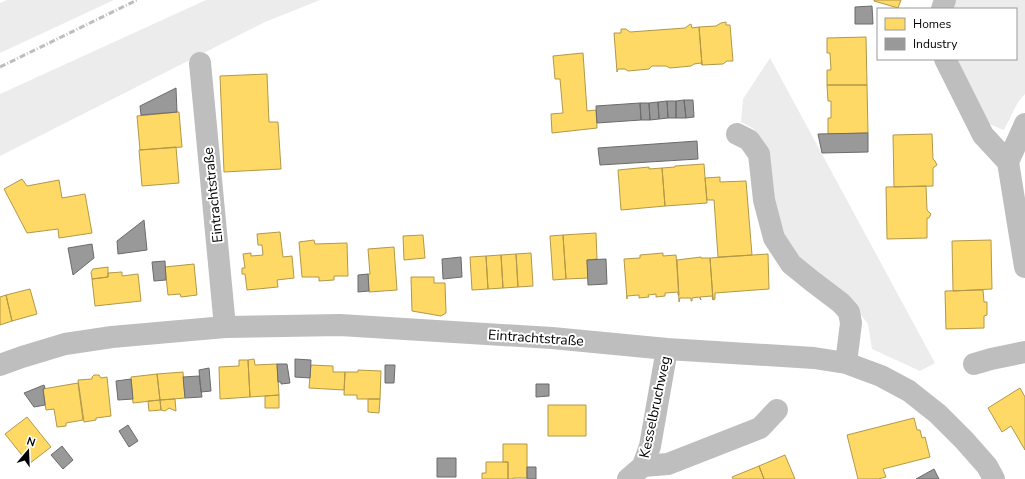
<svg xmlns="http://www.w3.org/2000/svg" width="1025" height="479" viewBox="0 0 1025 479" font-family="'Nunito Sans',sans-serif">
<rect width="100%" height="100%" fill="#fff"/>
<!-- green -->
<path fill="#ececec" d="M7 0H114L0 53V3Z
M206 0H320L265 22 0 156V94Z
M956 0H1025V94L1018 102 1004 130 989 124 956 59H1016V9H954Z
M770 58 935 363 920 371 872 349 868 324 847 297 800 260 787 241 778 216 771 188 767 148 754 129 741 122 743 99Z"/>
<!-- homes -->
<path fill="#ffd966" stroke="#b29847" d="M874 0H901L898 8 874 1Z
M726 22V25H730L733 61H727L723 64 702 65 699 27 716 26 721 23Z
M691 24 692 28 699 27 702 65 701 63 694 64 691 66 670 68 666 66H652L649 69 628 71 625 69H618L617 72 614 33H621V29H626L630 32 685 28 689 25Z
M866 37 867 85H827V70H831L830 53H827V38Z
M583 53 587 111 596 110 597 128 552 133 551 114 563 113 560 79H555L553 56Z
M267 74 269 122H278L281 169 224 172 220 76Z
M827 85H867L868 133 828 134V118H831V101H828Z
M179 112 182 147 140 150 137 116Z
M932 134 933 159 935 161 937 165 933 168V186L894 187 893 135Z
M176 147 179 183 142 186 139 150Z
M704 164 707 203 665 206 662 168 675 167V166Z
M649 167V169L662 168 665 206 621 210 618 170Z
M720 177V182L746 181 752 255 718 257 714 200H707L705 178Z
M22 179 27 186 59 180 62 198 85 194 92 233 59 238 58 229 27 233 4 189Z
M926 186 927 210 931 214 929 218H927V238L887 239 886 187Z
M280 232 283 257 292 256 294 278 277 280 278 287 247 290 245 274H242V268H245L243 254 251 253V256L263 255 262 245H258L257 234Z
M596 233 597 259 587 260 588 278 566 279 563 235Z
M423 235 425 258 404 260 403 236Z
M563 235 566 279 553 280 550 236Z
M314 240 315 244 347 243 348 276H334V280L319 281V277H302L299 242Z
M991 240 992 289 953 291 952 241Z
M394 247 397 290 369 292 368 274H370L368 249Z
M531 253 533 286 518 287 516 254Z
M663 253V256L676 255 679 295H678V292L665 293V296L656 297V294L648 295 649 297 639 298V295L627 296V299L624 259 640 258V255Z
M516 254 518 287 503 288 501 255Z
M768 254 769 289 715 293V299L713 300 710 258Z
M501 255 503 288 488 289 486 256Z
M486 256 488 289 472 290 470 257Z
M701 257V258H710L713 300 712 296 700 297 701 300 699 297 692 298V301H691V298H680L679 302 677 260Z
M194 264 197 295 181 297 180 294 168 295 165 267Z
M108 267V277L92 279 91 272 93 269Z
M122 272V276L138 274 141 301 95 306 92 279 108 277V273Z
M411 277H434V283H445L446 313 441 316 412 311Z
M30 289 37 314 12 321 6 295Z
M983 290 984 302H987V315L984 316V328L946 329 945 291Z
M6 295 12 321 0 325V297Z
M254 359 255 365 277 364 279 395 250 397 248 360Z
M239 360H248L250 397 220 399 219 367 239 366Z
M311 365 333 366V372H345L344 390 309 388Z
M358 370 381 371 380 399H357V395H344L345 372H358Z
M183 372 185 398 160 400 157 374Z
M157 374 160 400 133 403 131 377Z
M94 375H99L101 378 107 377 111 416 96 418V420L84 422 78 380 92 379V377Z
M78 383 83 420 66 423V426L57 427 54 409 46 410 43 389Z
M1020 388 1025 397V450L1011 426 1002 432 988 408Z
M279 395V408H265V396Z
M175 399 176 411 169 408 165 411 161 410 160 400Z
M368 399H380L379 413 368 412Z
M160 400 161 410 149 411 148 401Z
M548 405H586V436H548Z
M27 417 51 447 29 464 5 434Z
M914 418 917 430H920L922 438 925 437 930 457 883 469 886 477 878 479H858L847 435Z
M503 444H527V478H513V479H508V462H503Z
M785 455 795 479H764L759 466Z
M486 462H508V479H482V473H486Z
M759 466 764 479H733L732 477Z"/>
<!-- industry -->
<path fill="#999" stroke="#6b6b6b" d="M872 6 873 24H855V7Z
M176 88 177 112 141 115 140 106Z
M684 100 686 118H676V101Z
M684 100H693L694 117 686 118Z
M667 101 668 118 659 119 658 102Z
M667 101H676V118H668Z
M658 102 659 119 650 120 649 103Z
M640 103 641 120 597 123 596 106Z
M640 103H649L650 120H641Z
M868 133V152L822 153 818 134Z
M697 141 698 159 600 165 598 148Z
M144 220 147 250 118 254 117 241Z
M92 244 94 258 73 275 68 248Z
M461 257 462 277 443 279 442 259Z
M606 259 607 284 588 285 587 260Z
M165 261 166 280 154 281 152 262Z
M368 274 369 291 358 292V275Z
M295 359 311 360 310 378 295 377Z
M277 364H287L290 383 281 384V382H278Z
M385 365H395L394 383H385Z
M209 368 211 391 201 392 199 370Z
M199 376 202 397 185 398 183 377Z
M131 379 133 399 118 400 116 381Z
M536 384H549V396L536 397Z
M44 385 45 388 43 389 45 405 34 407 24 393Z
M128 425 138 441 129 447 119 431Z
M62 446 73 460 63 469 51 455Z
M437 458H456V477H437Z
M527 467H536V479H527Z
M934 469 939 479H916Z"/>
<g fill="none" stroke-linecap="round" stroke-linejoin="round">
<!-- street -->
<path stroke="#bebebe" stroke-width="22" d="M942 9 945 0
M945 59 983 135 1008 162
M200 63 225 327
M1025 124 1008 162 1025 267
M737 134 749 140 759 154 764 200 774 238 791 264 812 281 841 303 849 312 851 323 846 363
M974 364 991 359 1025 352
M0 365 22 357 65 344 112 337 225 327 340 325 552 338 667 349 814 358 846 363 881 376 909 391 938 414 964 440 987 466 994 479
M643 466 668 464 760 428 777 410
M628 479 643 466 650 446 667 349"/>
<!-- rail -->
<path stroke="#bebebe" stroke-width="3" stroke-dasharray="6 2 1 2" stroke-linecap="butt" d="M0 67 137 0"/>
</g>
<g text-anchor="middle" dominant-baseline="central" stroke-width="4" stroke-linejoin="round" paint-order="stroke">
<!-- street labels -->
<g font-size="14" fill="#000" stroke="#fff">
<text transform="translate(213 195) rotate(-96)">Eintrachtstraße</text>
<text transform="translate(536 338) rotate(4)">Eintrachtstraße</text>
<text transform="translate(655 407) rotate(-78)">Kesselbruchweg</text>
</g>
</g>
<!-- legend -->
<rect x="877" y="8" width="140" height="52" fill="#ffffff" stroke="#999999"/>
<rect x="885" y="18" width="20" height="12" fill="#ffd966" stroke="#999999"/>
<text x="913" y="28" font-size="12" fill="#000000">Homes</text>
<rect x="885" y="38" width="20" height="12" fill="#999999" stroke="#999999"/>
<text x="913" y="48" font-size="12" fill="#000000">Industry</text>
<!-- north arrow -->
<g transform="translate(28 451) rotate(19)" stroke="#ffffff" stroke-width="3" paint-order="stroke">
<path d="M0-3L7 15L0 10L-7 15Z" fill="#000000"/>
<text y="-6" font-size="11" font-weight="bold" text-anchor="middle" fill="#000000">N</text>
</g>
</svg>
